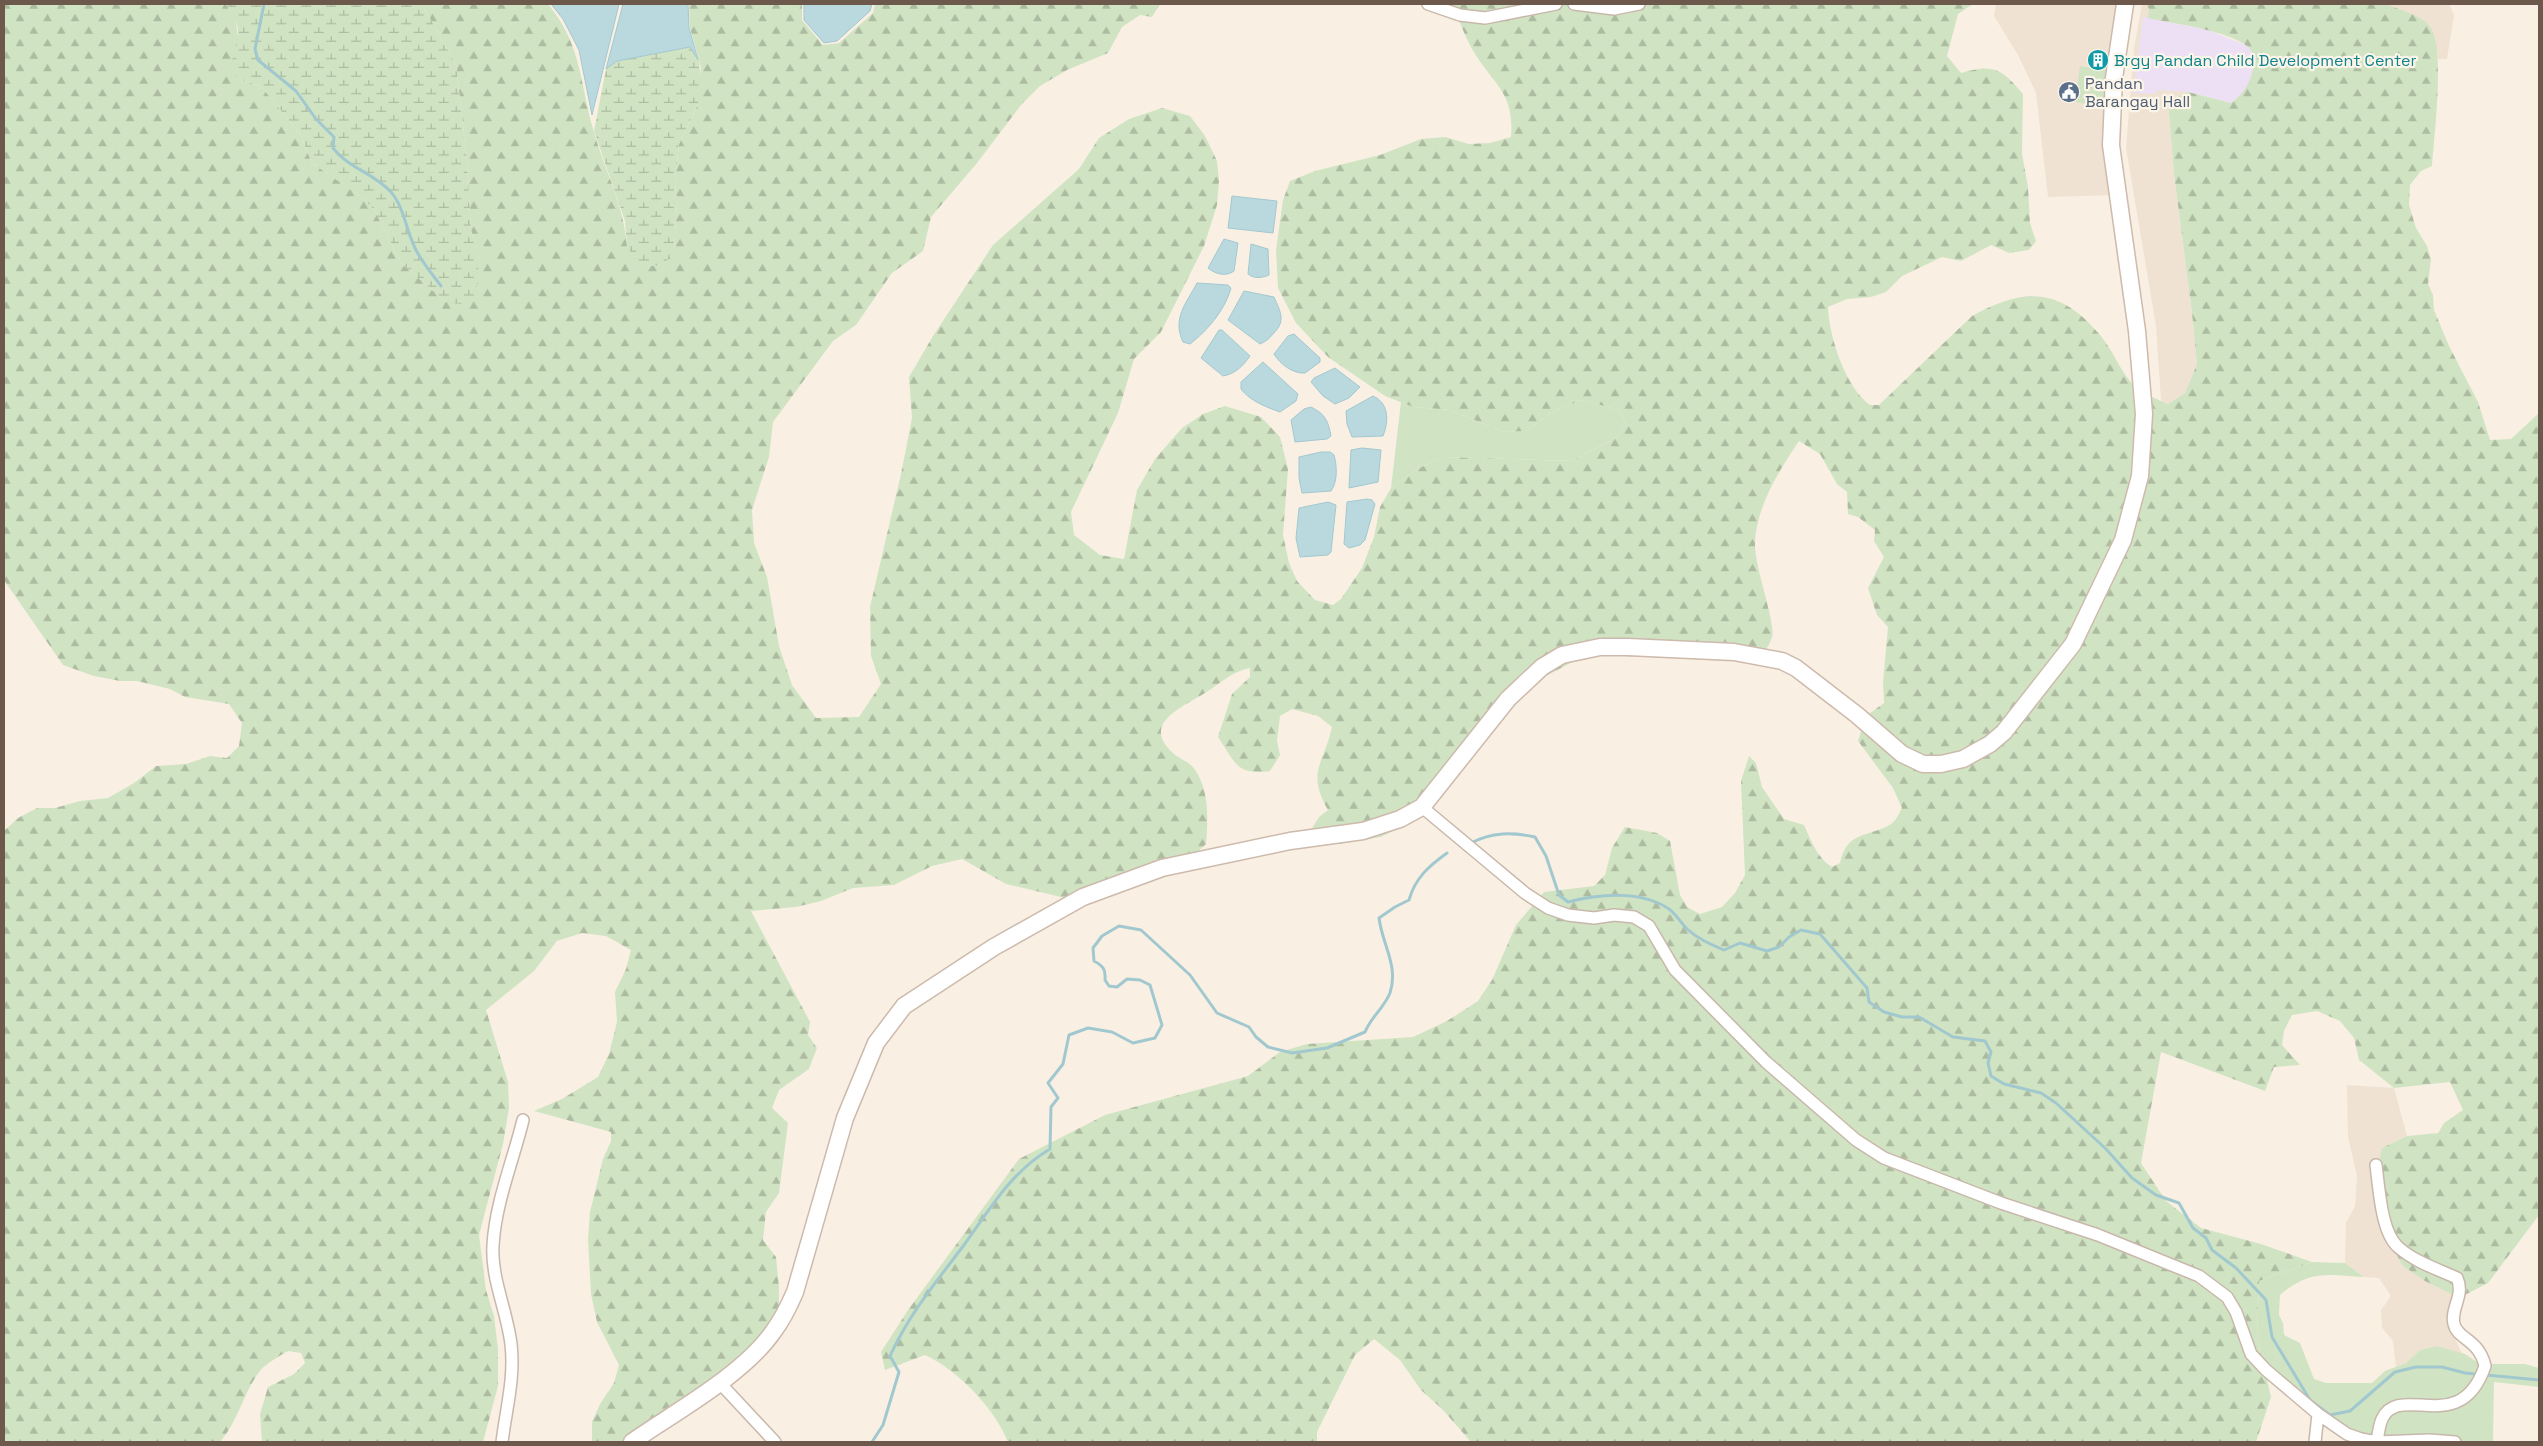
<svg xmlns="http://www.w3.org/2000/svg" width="2543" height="1446" viewBox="0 0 2543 1446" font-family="'Space Grotesk',sans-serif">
<defs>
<pattern id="forest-firs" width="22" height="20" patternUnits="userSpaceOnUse" patternTransform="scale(1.25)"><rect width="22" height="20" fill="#d0e4c3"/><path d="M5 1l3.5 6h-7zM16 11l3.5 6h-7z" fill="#adbca1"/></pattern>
<pattern id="wetland-marsh" width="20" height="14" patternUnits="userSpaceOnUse" patternTransform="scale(1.25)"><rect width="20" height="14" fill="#d0e4c3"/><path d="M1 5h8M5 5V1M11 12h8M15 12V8" fill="none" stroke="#adbca1"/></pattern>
</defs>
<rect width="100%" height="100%" fill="#f9f0e3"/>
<!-- residential -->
<path fill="#efe2d2" d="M1996 4H2128L2116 94 2118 195 2048 197 2036 93 2018 55 1994 16Z
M2142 4H2146L2149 9 2251 81 2168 101 2174 174 2192 313 2197 364 2185 393 2168 404 2161 400 2156 326 2126 148 2134 49Z
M2388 4H2449L2454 15 2447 59H2436V45L2431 28 2419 18Z
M2347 1085 2394 1088 2407 1136 2382 1148 2425 1281 2459 1298 2452 1332 2462 1354 2437 1346 2420 1350 2406 1363 2396 1367 2393 1341 2382 1328 2381 1310 2391 1296 2379 1278 2364 1277 2345 1263 2346 1223 2355 1206 2357 1176 2348 1137Z"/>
<!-- education -->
<path fill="#ede0f5" d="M2143 17 2208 30 2248 46 2256 59 2251 81 2245 92 2231 103 2188 92 2159 90 2153 94 2133 93Z"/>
<!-- grass -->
<path fill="#d0e4c3" d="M2080 66 2111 71 2106 107 2075 102Z
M1581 400 1619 410 1626 424 1617 437 1572 461 1444 457 1417 469 1391 488 1401 402 1413 407 1450 410 1504 432 1526 431 1549 414Z
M2312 1262 2345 1263 2364 1277C2328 1275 2310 1269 2280 1295L2279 1315 2283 1323 2284 1335 2300 1343 2314 1379 2326 1383H2372L2385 1371 2406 1363 2420 1350 2437 1346 2465 1354 2480 1364H2525L2539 1368V1387L2494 1382 2493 1442H2357L2282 1380 2267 1379 2257 1337 2259 1281Z"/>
<!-- forest -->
<path fill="url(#forest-firs)" d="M4 4H225L235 16 239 42 238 79 261 86 300 134 312 163 362 197 375 211 401 263 446 302 479 260 471 230 467 160 456 65 422 4H548C583 47 579 82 594 132 605 171 624 205 627 246L674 252 677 202 675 183 679 144 698 104 701 68 690 28 689 4H802V20L823 45 839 43 873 13 875 4H1160L1152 17 1140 15 1122 27 1108 53 1067 70 1040 86 1021 105 977 163 931 217 923 251 892 273 856 325 833 341 773 422 769 457 752 510 754 543 767 577 779 646 792 685 816 718 859 717 881 684 871 656 870 607 901 474 912 418 909 377 933 336 993 245 1079 169 1099 138 1129 119 1162 108 1190 116 1205 136 1217 161 1219 181 1217 205 1204 246 1161 332 1134 359 1118 413 1071 512 1074 535 1100 555 1124 559 1137 490 1155 459 1182 428 1203 414 1225 406 1261 417 1280 437 1288 469 1283 535 1289 563 1297 581 1315 600 1333 605 1341 599 1362 568 1374 537 1380 507 1391 488 1417 469 1444 457 1572 461 1617 437 1626 424 1619 410 1581 400 1549 414 1526 431 1504 432 1450 410 1413 407 1385 396 1328 357 1296 323 1278 288 1276 250 1283 200 1290 181 1315 171 1380 155 1421 139 1445 137 1469 144 1490 143 1511 137C1515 91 1492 84 1472 49 1466 38 1461 25 1456 14L1431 4H1973L1958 14 1947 56 1961 73C1994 63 2002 69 2023 94L2022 154 2028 187 2030 223 2036 241 2029 250 2009 253 1991 245 1961 261 1942 257 1902 276 1886 292 1871 297 1847 299 1828 307C1829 336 1845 387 1870 405H1879L1972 316C2024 287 2060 287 2100 335 2113 350 2120 371 2134 386 2142 394 2158 399 2168 404L2185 393 2197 364 2192 313 2174 174 2168 101 2188 92 2231 103C2248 91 2251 78 2256 59 2253 55 2250 48 2247 46 2225 30 2175 24 2148 18L2149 9 2146 4H2388C2400 11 2423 15 2431 28 2445 51 2434 137 2432 166L2421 171 2410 185 2409 205 2416 228 2427 246 2431 260 2428 284 2433 295 2434 310 2449 346 2478 402 2490 440 2511 439 2539 413V1215L2488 1283 2459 1298 2425 1281 2403 1266 2391 1245 2377 1172 2382 1148 2407 1136 2438 1133 2444 1123 2463 1110 2450 1082 2394 1088 2359 1060 2354 1038 2340 1021 2317 1011 2292 1015 2284 1031 2282 1045 2300 1065 2274 1067 2265 1091 2161 1052 2141 1163 2166 1201 2201 1228 2261 1244 2312 1262 2259 1281 2257 1337 2271 1397 2256 1442H1471L1443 1410 1421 1390 1400 1360 1374 1339 1355 1355 1317 1432V1442H1008C995 1409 958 1370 925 1355L885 1370 881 1352 908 1310 1019 1159 1105 1115 1248 1076 1280 1052 1307 1044 1413 1037 1447 1021 1478 1001 1492 980 1516 925 1544 892 1594 886 1605 875 1612 848 1625 827 1657 833 1670 841 1680 895 1687 907 1700 914 1722 907 1735 893 1745 875 1741 781 1749 756 1756 763 1762 787 1784 819 1804 825C1811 840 1817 858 1832 867L1840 863C1847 830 1868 838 1891 824 1896 821 1899 813 1902 808L1893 788 1858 741 1866 716 1884 703 1883 682 1888 627 1877 615 1868 588 1884 557 1874 541 1875 530 1858 517 1848 514 1847 492 1837 484 1820 454 1799 441C1779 471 1757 505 1755 542 1754 567 1776 622 1772 637 1769 647 1762 655 1755 662L1601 655 1576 660 1533 683 1512 700 1416 819 1381 837 1339 844 1310 843 1306 838 1319 817 1328 810C1306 771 1324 764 1332 727L1318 716 1292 709 1280 716 1277 741 1280 755 1270 771C1236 776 1235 762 1218 737L1232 694 1250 677V668C1231 671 1217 687 1200 696 1178 709 1142 725 1173 753 1178 758 1187 761 1192 766 1210 787 1208 819 1206 844L1181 867 1166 876 1113 893 1065 898 1006 884 962 859 932 866 894 885 853 888 821 901 796 907 751 911 810 1022 808 1035 817 1048 809 1069 779 1090 772 1108 788 1123 779 1193 766 1212 763 1240 776 1257 779 1287V1338L643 1442H592V1422L600 1404 614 1383 619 1365 597 1322 591 1294 588 1239 590 1212 603 1159 611 1141V1132L534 1111 562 1099 598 1077 609 1054 617 1022 615 992 626 969 631 950 606 936 582 933 557 941 534 971 486 1010 508 1082 509 1108 503 1144 479 1235 486 1290 494 1316 498 1349V1386L483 1442H262L260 1414 268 1387 294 1374 305 1363 301 1353 288 1351C280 1356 266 1363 260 1371 243 1393 239 1420 220 1442H4V831L18 818 37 808H55L80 801 108 798 134 783 156 766 186 764 210 756 227 758 239 746 242 723 229 704 185 697 170 689 137 681H120L94 676 63 665 4 580Z"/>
<!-- wetland -->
<path fill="url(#wetland-marsh)" d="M225 4H422L456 65 467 160 471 230 479 260 476 296 467 305 446 302 401 263 375 211 362 197 312 163 300 134 261 86 238 79 229 68C239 42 245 27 225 4Z
M691 47 699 61 702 85 698 104 679 144 675 183 677 202 674 252 663 265 651 266 636 260 627 246 625 221 594 131 606 69 616 61Z"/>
<!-- water -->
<path fill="#bad9df" stroke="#a2c8cf" d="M551 4H619L592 115 579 50 563 19Z
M623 4H688L689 28 698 60 690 47 617 61 606 69Z
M804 4H872L870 11 837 41 824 43 804 20Z
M1232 196 1277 201 1273 233 1228 228Z
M1224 239 1238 243 1234 271C1226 277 1215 274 1208 268Z
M1251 244 1268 249 1269 275C1262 278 1254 279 1248 274Z
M1197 283 1228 285 1231 288C1225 310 1208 330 1190 344L1183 342C1172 318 1186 304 1197 283Z
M1244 291 1274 297C1281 313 1286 321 1273 334 1269 339 1265 342 1260 344L1228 320Z
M1219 330H1222L1250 356C1243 366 1235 374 1223 376L1201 358Z
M1294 334 1320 358V362L1305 373C1293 374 1280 364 1274 354L1288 336Z
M1263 362 1298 394 1296 401 1280 412C1266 407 1250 401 1241 389V382Z
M1335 368 1360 387 1349 398 1335 404 1323 396 1311 382 1314 378Z
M1373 396C1389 403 1389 421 1383 436L1352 437 1347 424 1346 411Z
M1311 407C1325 414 1328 420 1331 436L1327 439 1295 442 1291 420 1304 409Z
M1362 448 1381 450 1378 482 1349 488 1351 450Z
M1321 452H1330L1334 455C1337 466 1338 481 1331 491L1302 493 1299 478V457Z
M1367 499 1372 500 1375 504 1365 540 1360 545 1349 548 1344 544 1347 502Z
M1328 502 1336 505 1331 552 1328 555 1300 557 1296 538 1299 508Z"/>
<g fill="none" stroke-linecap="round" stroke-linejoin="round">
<!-- stream -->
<path stroke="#a2c8cf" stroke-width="3" d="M264 4 255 49 258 60 296 91 316 119 334 137 333 148C348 168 374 173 391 192 404 207 406 230 415 248 421 261 432 274 441 286
M1471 843C1492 832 1512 832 1535 837L1546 856 1559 895 1568 902C1599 894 1641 890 1669 909 1676 914 1681 923 1687 929 1698 939 1710 944 1724 950L1740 943 1767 951 1779 947 1789 937 1801 930 1820 934 1867 988 1869 1002 1884 1012 1902 1017H1919L1953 1037 1985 1041 1991 1052 1988 1063 1991 1076 2004 1084 2041 1093 2056 1103 2106 1149 2132 1178 2156 1195 2179 1203 2193 1228 2206 1238 2212 1250 2236 1268 2266 1300 2272 1337 2310 1400 2330 1415 2350 1411 2395 1372 2416 1367H2442L2465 1373 2539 1380
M872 1442 883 1425 899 1372 890 1356C909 1314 937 1281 964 1245 990 1209 1011 1172 1050 1149L1051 1107 1058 1098 1048 1083 1063 1064 1069 1035 1088 1028 1112 1032 1133 1043 1155 1038 1162 1025 1150 985 1140 980 1127 979 1117 987 1109 986 1105 980C1106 969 1103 966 1094 961L1093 948 1102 936 1119 926 1141 930 1190 975 1217 1013 1249 1027 1256 1037 1268 1047 1292 1053 1327 1048 1365 1032C1371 1017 1384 1008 1390 993 1399 966 1382 944 1379 918L1395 907 1409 900C1415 878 1429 866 1447 853"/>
<!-- street casing -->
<g stroke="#c8b8ab" stroke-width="14">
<path id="street" d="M1428 4 1460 15 1485 18 1556 4
M1574 4 1614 9 1639 4
M1422 807 1525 893 1548 908 1568 915 1594 918 1614 915 1634 917 1649 926 1675 970 1766 1062 1856 1140 1884 1158 2001 1203 2098 1235 2199 1276 2227 1297 2236 1312 2251 1354 2266 1370 2318 1414 2347 1434 2361 1439 2377 1442 2429 1440 2455 1442
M2376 1165C2379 1187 2381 1232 2398 1247 2415 1262 2437 1269 2457 1278 2465 1295 2450 1309 2454 1324 2457 1339 2479 1339 2485 1366 2460 1439 2400 1381 2382 1419 2379 1426 2378 1435 2377 1442
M719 1382 775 1442
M502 1442C506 1409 515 1378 511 1344 507 1311 491 1278 493 1246 495 1204 513 1161 523 1120
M2315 1442 2318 1414"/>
</g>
<!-- secondary casing -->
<g stroke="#cdbaac" stroke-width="19">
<path id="secondary" d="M632 1442C675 1412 743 1375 773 1332 782 1320 789 1306 795 1292L845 1118 876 1043 904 1006 994 947 1083 897 1162 868 1290 841 1363 831 1400 819 1422 807 1508 699 1542 667 1562 655 1600 647H1628L1734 652 1782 661 1796 668 1857 715 1902 754 1923 764H1941L1963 759 1990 744 2004 732 2073 644 2123 540 2140 476 2144 414 2137 331 2111 145 2114 78 2125 4"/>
</g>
<!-- street -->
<use href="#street" stroke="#fff" stroke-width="11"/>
<!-- secondary -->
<use href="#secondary" stroke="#fff" stroke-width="16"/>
</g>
<!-- icons -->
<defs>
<g id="building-disc" transform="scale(1.125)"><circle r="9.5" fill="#0f9aa8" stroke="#fcf5e8"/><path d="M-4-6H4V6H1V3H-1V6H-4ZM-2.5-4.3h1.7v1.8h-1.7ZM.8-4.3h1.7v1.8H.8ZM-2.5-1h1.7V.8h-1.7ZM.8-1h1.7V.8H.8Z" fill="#fff"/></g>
<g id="civic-disc" transform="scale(1.125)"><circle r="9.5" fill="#5c6f8a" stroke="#fcf5e8"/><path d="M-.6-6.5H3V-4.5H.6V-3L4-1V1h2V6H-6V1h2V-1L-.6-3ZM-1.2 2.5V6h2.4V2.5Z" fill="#fff"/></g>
</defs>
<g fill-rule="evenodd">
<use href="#building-disc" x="2098" y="60"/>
<use href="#civic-disc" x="2069" y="92"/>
</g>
<g text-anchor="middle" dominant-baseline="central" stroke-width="4.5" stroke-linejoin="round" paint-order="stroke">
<!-- culture labels -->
<g font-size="16" fill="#0d838f" stroke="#fcf5e8" text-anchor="start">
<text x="2114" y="60">Brgy Pandan Child Development Center</text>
</g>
<!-- service labels -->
<g font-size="16" fill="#4e5e75" stroke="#fcf5e8" text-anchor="start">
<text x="2085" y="83">Pandan<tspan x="2085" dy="18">Barangay Hall</tspan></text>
</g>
</g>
<!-- border -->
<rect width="2543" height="1446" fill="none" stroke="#6d584c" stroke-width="10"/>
</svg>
